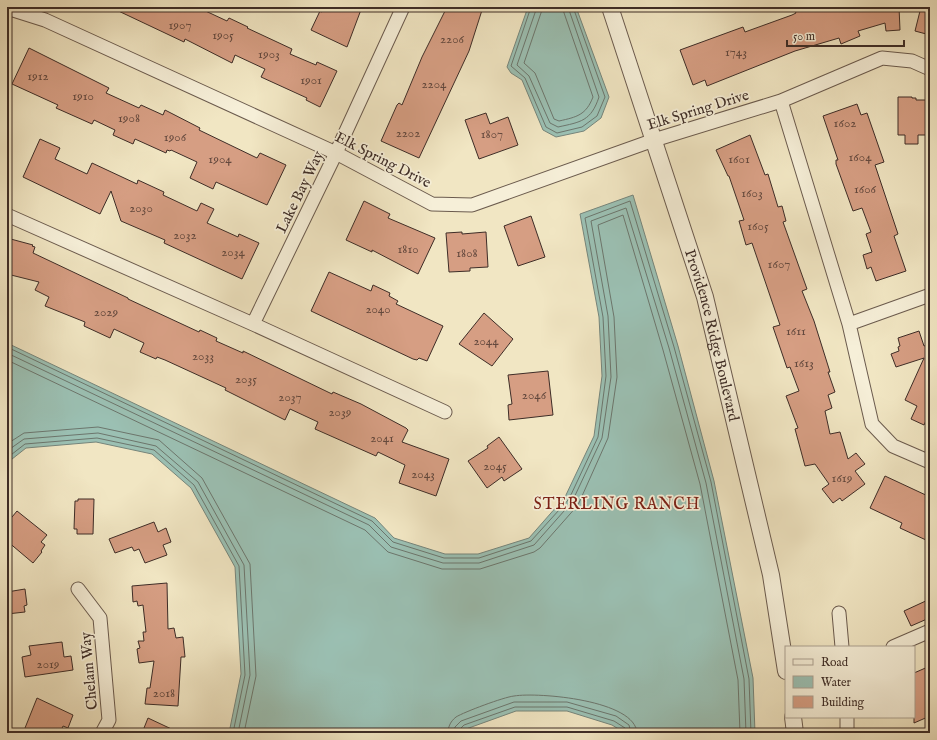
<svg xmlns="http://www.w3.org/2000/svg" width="937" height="740" viewBox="0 0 937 740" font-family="'IM FELL English',serif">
<rect width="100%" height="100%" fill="#f1e6c3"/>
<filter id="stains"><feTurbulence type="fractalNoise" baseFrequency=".005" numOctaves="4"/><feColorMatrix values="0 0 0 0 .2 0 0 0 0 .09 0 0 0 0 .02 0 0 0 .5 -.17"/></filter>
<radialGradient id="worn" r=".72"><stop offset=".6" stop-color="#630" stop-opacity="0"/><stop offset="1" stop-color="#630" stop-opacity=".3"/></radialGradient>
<!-- water -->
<path fill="#9bc0b3" stroke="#76857b" d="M528 7H576L609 97 601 118 584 131 556 137 543 130 522 80 511 73 507 67Z
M633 195 678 346 714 481 753 678 755 733H625L612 725 567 711H516L466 729 462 733H229L241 674 235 567 191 488 152 454 96 442 26 448 7 463V343L375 518 394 538 445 554H478L529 538 565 497 594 436 602 376 599 317 580 214Z"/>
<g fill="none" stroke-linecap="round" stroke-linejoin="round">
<!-- shore -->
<path stroke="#6c766d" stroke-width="1" d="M531 7 511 66 525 78 546 127 557 133 582 127 597 116 605 97 573 7
M537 7 517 65 529 76 550 123 558 127C581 122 591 121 599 97L568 7
M543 7 524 63 535 73 554 119 559 121C577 117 586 115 593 97L562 7
M7 347 372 521 393 542 444 558H479L531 541 569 499 598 437 606 376 603 317 585 218 630 201 674 347 711 482 749 679 751 733
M7 353 369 525 391 547 443 563H479L534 545 572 502 602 438 611 377 608 316 591 221 626 208 669 348 706 483 744 679 746 733
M7 360 365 530 388 552 442 569H480L534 552 540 548 578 505 608 438 617 377 614 317 598 225 623 215 663 350 700 484 738 680 740 733
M7 444 24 433 98 427 159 440 202 478 250 564 256 676 244 733
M7 451 24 439 98 433 156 446 198 482 244 565 250 675 238 733
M7 458 25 444 97 438 154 450 194 485 239 566 245 675 233 733
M448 733C448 726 451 721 456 717 464 712 504 697 514 696 538 692 636 700 637 733
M454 733 455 727 461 721 514 702H567L616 716 629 725 631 733
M459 733 460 729 464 725 515 707H567L614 721 625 728 626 733"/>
</g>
<!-- building -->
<path fill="#d69e83" stroke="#3e2d27" d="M110 7H197L227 21 229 18 248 27 247 28 292 49 290 54 316 65 317 62 337 71 320 107 306 100 307 98 261 77 265 69 235 55 232 63 185 39 184 42Z
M324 7H362L347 47 311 30 320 11 322 12Z
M447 7H483L469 51 419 158 381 141 397 105 399 103 402 105 422 57Z
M793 7H899L900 30 886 31 885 23 858 31 860 36 841 44 839 38 795 51 707 86 705 80 693 85 680 50 743 27 745 32 792 15 796 13Z
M921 7H930V35L915 31Z
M29 48 109 88 106 93 139 108 141 105 163 115 165 110 200 128 199 130 257 158 260 153 286 165 267 205 216 182 213 189 190 178 197 162 171 150 170 151 167 150 166 153 135 139 133 144 113 135 115 130 94 120 92 124 56 108 58 105 12 84Z
M898 97H912V98H916V100H926L927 135H918V144H905V135H898Z
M857 104 861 115 867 113 884 162 875 165 898 234 894 236 906 271 876 281 871 267 867 269 863 255 872 252 866 234 871 232 862 208 853 211 836 164V160H838L823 116Z
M486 113 490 124 508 117 518 145 479 159 465 120Z
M750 135 765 175 768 174 778 207 782 206 786 221 783 222 807 289 802 291 814 321 830 372H828L835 392 828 395 832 408 825 411 830 434 840 432 848 459 856 453 865 464 855 471 865 484 842 501 840 498 833 503 822 489 829 484 815 464 805 466 795 429 798 428 786 396 799 391 790 367 787 368 773 327 780 325 752 243 746 245 739 221 744 220 729 176H728L716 150Z
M40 139 60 148 55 159 87 174 92 163 137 184 138 180 164 192 163 195 197 211 201 203 214 209 207 223 238 237 239 234 259 243 242 279 164 243 165 240 121 221 111 191 100 214 23 177Z
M364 201 390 214 388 218 435 238 418 274 372 250V252L346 240Z
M531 216 545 257 518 266 504 226Z
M462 232V234L486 232 488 267 470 268V271L449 272 446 233Z
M7 238 33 245 32 246 35 247 33 253 128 298V299L199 332 200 330 217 338 216 341 243 353V351L332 394 333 392 361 404 406 428 408 430 402 442 449 459 436 496 399 483 405 465 378 452 376 456 315 429 318 422 290 409 285 420 225 390 226 388 165 360 157 357 156 359 140 352 144 343 114 329 110 338 84 326 85 322 45 306 49 297 35 290 39 282 7 274Z
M329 272 371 291 373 285 390 293 389 296 398 301 396 304 443 326 427 361 419 358 417 360 413 359 311 311Z
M484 313 513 339 492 366 459 344Z
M919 331 924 346 930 344V412L924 425 911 419 917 406 905 400 924 358 896 367 891 354 899 351 898 347 900 346 898 338Z
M548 371 553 415 509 420 508 405 512 404 508 375Z
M499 437 522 469 504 481 502 477 487 488 468 461 488 448 487 446Z
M885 476 930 497V531L926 540 900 528 902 523 870 508Z
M78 499H94L93 534H77V529H74L75 501H78Z
M17 511 47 535 41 542 45 545 41 551 42 552 33 563 7 541V523Z
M154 522 158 532 166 528 171 542 163 545 167 555 145 563 139 549 134 551 132 547 115 553 109 539Z
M167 583 168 629 174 628 176 638 183 637 185 657H181L178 706 145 704 147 688H150L154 661 139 663 137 649 140 648 138 641H144L143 632H146L143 605 138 606 137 601 133 602 132 586Z
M25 589 27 605 24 606 25 612 7 614V592Z
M930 599V614L926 616 927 619 911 626 904 611Z
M62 642 64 657 71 656 73 670 25 677 22 657 31 655 29 646Z
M930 666V716L914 723V673Z
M37 698 73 715 68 728 63 726 60 733H23Z
M148 718 180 733H142Z"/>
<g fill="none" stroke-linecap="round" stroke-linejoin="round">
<!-- minor casing -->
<g stroke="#6b5b4e" stroke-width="15">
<path id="minor" d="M7 8 45 20 336 153 432 204 472 205 654 140 781 101 882 58 912 61 930 69
M781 101 849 324 872 424 893 446 930 462
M7 215 253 324 445 412
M253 324 336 153 403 7
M849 324 930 295
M78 589 100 618 109 720 102 733
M839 613 842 647
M893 647 930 631
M847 717V733"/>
</g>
<!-- tertiary casing -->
<g stroke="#6b5b4e" stroke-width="18">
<g id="tertiary">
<path id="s1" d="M610 7 705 297 771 575 786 671"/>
<path d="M793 717 795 733"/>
</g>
</g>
<!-- minor -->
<use href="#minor" stroke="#f6efd8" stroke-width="13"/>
<!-- tertiary -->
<use href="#tertiary" stroke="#f6efd8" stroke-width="16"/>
</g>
<g text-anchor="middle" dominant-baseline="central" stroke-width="3.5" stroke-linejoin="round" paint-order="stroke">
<!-- number labels -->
<g font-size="13" fill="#64493e">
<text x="180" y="25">1907</text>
<text x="223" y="35">1905</text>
<text x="452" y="39">2206</text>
<text x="736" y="52">1743</text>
<text x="269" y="54">1903</text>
<text x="38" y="76">1912</text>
<text x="311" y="80">1901</text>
<text x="434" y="84">2204</text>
<text x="83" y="96">1910</text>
<text x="129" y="118">1908</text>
<text x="845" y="123">1602</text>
<text x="408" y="133">2202</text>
<text x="492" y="134">1807</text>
<text x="175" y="137">1906</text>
<text x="860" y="157">1604</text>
<text x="220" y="159">1904</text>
<text x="739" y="159">1601</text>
<text x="865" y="189">1606</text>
<text x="752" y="193">1603</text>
<text x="141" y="208">2030</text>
<text x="758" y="226">1605</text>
<text x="185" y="235">2032</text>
<text x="408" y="249">1810</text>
<text x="233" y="252">2034</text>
<text x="467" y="253">1808</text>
<text x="779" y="264">1607</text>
<text x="378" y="309">2040</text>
<text x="106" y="312">2029</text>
<text x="796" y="331">1611</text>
<text x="486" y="341">2044</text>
<text x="203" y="356">2033</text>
<text x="804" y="363">1613</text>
<text x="246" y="379">2035</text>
<text x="534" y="395">2046</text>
<text x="290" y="397">2037</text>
<text x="340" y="412">2039</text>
<text x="382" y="438">2041</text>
<text x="495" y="466">2045</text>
<text x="423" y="474">2043</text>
<text x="842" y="478">1619</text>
<text x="48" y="664">2019</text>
<text x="164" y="693">2018</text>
</g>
<!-- street labels -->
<g font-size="15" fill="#3e2d27" stroke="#f6efd8">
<text transform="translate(698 110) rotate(-17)">Elk Spring Drive</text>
<text transform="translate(383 160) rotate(27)">Elk Spring Drive</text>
<text transform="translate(300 192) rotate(-64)">Lake Bay Way</text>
<text stroke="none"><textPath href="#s1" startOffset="344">Providence Ridge Boulevard</textPath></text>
<text transform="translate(89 671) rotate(-95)">Chelam Way</text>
</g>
<!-- neighbourhood labels -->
<g font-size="16" letter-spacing="1" fill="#7a1f14" stroke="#f6efd8">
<text x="617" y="505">STERLING RANCH</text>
</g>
</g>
<!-- margin -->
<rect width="937" height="740" fill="none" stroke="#f1e6c3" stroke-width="24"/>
<rect x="8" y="8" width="921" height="724" fill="none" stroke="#3e2d27" stroke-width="2"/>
<rect x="12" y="12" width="913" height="716" fill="none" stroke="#3e2d27"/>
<!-- legend -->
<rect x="785" y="646" width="130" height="72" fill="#f6efd8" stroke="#aca191"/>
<rect x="793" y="659" width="20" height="6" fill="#f6efd8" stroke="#aca191"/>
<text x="821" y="666" font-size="12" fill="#3e2d27">Road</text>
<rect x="793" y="676" width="20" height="12" fill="#9bc0b3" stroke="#aca191"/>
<text x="821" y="686" font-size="12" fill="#3e2d27">Water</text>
<rect x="793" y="696" width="20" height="12" fill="#d69e83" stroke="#aca191"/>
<text x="821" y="706" font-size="12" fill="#3e2d27">Building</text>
<!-- scale -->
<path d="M787 40v6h117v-6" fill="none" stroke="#3e2d27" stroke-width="2"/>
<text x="793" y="40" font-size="12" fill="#3e2d27" stroke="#f6efd8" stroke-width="3" paint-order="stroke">50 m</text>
<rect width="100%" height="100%" filter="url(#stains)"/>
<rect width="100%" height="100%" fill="url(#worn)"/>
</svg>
